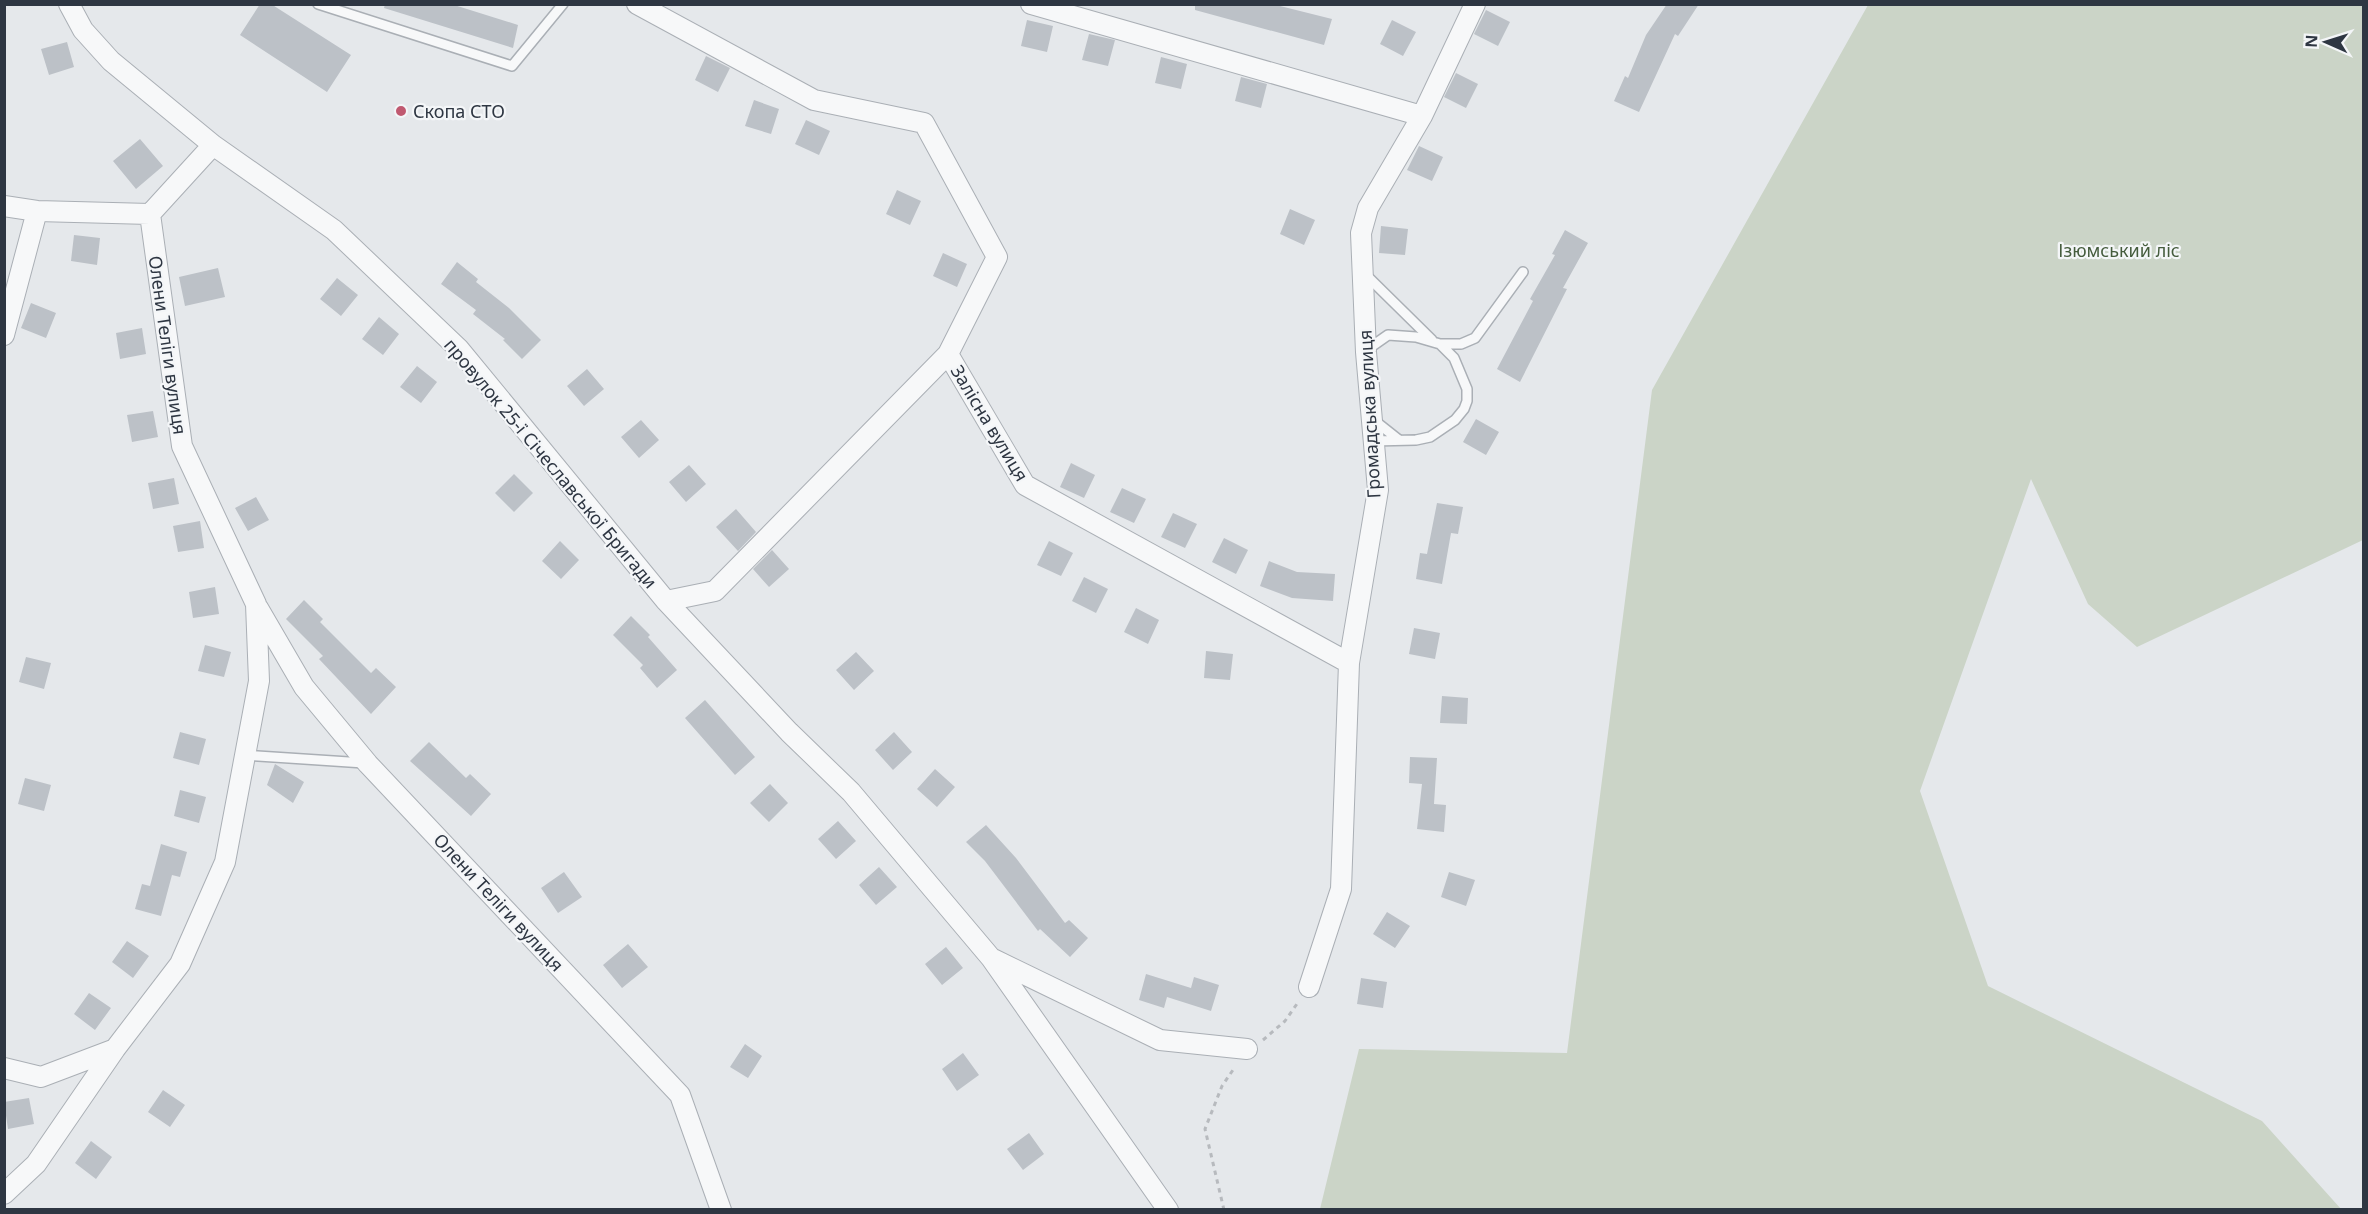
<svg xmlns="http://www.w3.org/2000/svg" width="2368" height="1214" viewBox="0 0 2368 1214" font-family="'Noto Sans',sans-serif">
<rect width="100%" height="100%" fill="#e5e8eb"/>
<!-- green -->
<path fill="#cbd4c7" d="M1868 5H2363V540L2137 647 2088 604 2031 479 1920 791 1988 986 2262 1121 2341 1209H1320L1359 1049 1567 1053 1652 390Z"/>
<!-- building -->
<path fill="#bcc1c7" d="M260 4H271L351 55 327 92 240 35Z
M385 4H451L518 25 513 48 384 8Z
M1195 4H1272L1332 19 1324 45 1195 10Z
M1667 4H1699L1678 36 1675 34 1639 112 1614 101 1625 76 1628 78 1646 35Z
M1486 10 1510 22 1498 46 1474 34Z
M1027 20 1053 26 1047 52 1021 46Z
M1392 20 1416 32 1403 56 1380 44Z
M1089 34 1115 40 1108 66 1082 60Z
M67 42 74 67 49 75 41 49Z
M706 56 730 68 718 92 695 80Z
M1161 57 1187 64 1181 89 1155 83Z
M1456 73 1478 84 1466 108 1444 97Z
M1241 77 1267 84 1261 108 1235 101Z
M754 100 779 109 771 134 745 126Z
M806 120 830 131 819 155 795 144Z
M140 139 163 166 136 189 113 161Z
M1419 146 1443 157 1432 181 1407 170Z
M897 190 921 201 910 225 886 214Z
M1290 209 1315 220 1304 245 1280 234Z
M1381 226 1408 229 1405 255 1379 253Z
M1565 230 1588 243 1563 288 1567 289 1520 382 1497 369 1533 301 1530 299 1555 255 1552 254Z
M74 235 100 238 97 265 71 261Z
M943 253 967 264 957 287 933 276Z
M457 262 478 279 476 282 509 308 541 340 522 359 503 340 505 339 473 314 476 310 441 284Z
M218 268 225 297 185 306 179 277Z
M337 278 358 295 341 316 320 299Z
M31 303 56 313 46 338 21 328Z
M379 317 399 334 383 355 362 339Z
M142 328 146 354 120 359 116 333Z
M417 366 437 382 421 403 400 387Z
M587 369 604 389 584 406 567 386Z
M153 411 158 437 132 442 127 415Z
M1476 419 1499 432 1486 455 1463 442Z
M641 420 659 440 639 458 621 437Z
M1071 463 1095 475 1084 498 1060 487Z
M689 465 706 484 686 502 669 482Z
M514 474 533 493 514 512 495 493Z
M174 478 179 504 153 509 148 483Z
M1122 488 1146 499 1134 523 1110 512Z
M256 497 269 520 248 531 235 508Z
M1437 503 1463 507 1458 534 1451 533 1442 584 1416 579 1420 553 1427 554Z
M736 509 756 532 738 551 716 527Z
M1173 513 1197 524 1185 548 1161 537Z
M200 521 204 548 178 552 173 526Z
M1224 538 1248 550 1236 574 1212 562Z
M560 541 579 560 561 579 542 561Z
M1049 541 1073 553 1061 576 1037 565Z
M772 550 789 569 769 587 753 569Z
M1269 561 1297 572 1335 574 1333 601 1292 598 1260 586Z
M1084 577 1108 589 1096 613 1072 601Z
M215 587 219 614 193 618 189 592Z
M304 600 323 619 320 622 371 673 376 668 396 687 371 714 319 659 323 656 286 619Z
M1136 608 1159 620 1148 644 1124 632Z
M631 616 650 635 648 637 677 670 657 688 640 668 643 665 613 635Z
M1414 628 1440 633 1435 659 1409 654Z
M205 645 231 652 224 677 198 671Z
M1206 651 1233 654 1230 680 1204 678Z
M856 652 874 671 854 690 836 670Z
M26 657 51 663 44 689 19 682Z
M1442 696 1468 698 1467 724 1440 723Z
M705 700 755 757 735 775 685 718Z
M180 732 206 739 199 765 173 758Z
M894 732 912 752 893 770 875 750Z
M429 742 466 778 470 774 491 794 471 816 410 761Z
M1410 757 1437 758 1434 804 1446 805 1444 832 1417 829 1422 784 1409 783Z
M275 764 304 782 293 803 267 785Z
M935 769 955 787 937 807 917 789Z
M25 778 51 785 44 811 18 804Z
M770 784 788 803 769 822 750 803Z
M180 790 206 797 199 823 174 816Z
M838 821 856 841 836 859 818 839Z
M986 825 1016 858 1065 923 1069 920 1088 938 1070 957 1040 929 1038 931 985 861 966 842Z
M161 844 187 852 180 877 172 875 161 916 135 909 142 884 150 886Z
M879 867 897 887 876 905 859 885Z
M564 872 582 897 558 913 541 888Z
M1449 872 1475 880 1466 906 1441 897Z
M1387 912 1410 926 1395 948 1373 934Z
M127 941 149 956 133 978 112 962Z
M628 944 648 967 622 988 603 965Z
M946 947 963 968 942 985 925 964Z
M1146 974 1191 988 1194 977 1219 985 1211 1011 1167 997 1164 1008 1139 1000Z
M1361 978 1387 982 1383 1008 1357 1004Z
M89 993 111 1008 95 1030 74 1014Z
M745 1044 762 1056 748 1078 730 1067Z
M963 1053 979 1075 957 1091 942 1069Z
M163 1090 185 1105 170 1127 148 1112Z
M29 1098 34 1124 8 1129 4 1102Z
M1029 1133 1044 1154 1023 1170 1007 1149Z
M91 1141 112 1157 96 1179 75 1163Z"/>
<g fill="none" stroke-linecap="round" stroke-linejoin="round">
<!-- service casing -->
<g stroke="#aaafb5" stroke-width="12">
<path id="service" d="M318 4 512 66 563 4
M1365 274 1432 340
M1440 344H1461L1475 338 1523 272
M1368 349 1388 335 1416 337 1440 344 1454 358 1467 389V401L1464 409 1455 420 1430 437 1416 440 1372 441
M1375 421 1399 440
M244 755 364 763"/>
</g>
<!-- minor casing -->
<g stroke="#aaafb5" stroke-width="22">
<path id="minor" d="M69 4 83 30 111 61 213 145 334 230 459 349 666 601 789 732 851 792 991 958 1168 1210
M637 4 814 100 924 123 997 257 948 354 715 591 666 601
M1031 4 1422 116
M4 206 37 211 150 214 213 145
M4 335 37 211
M948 354 1025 485 1349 663
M258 608 304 687 368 764 680 1095 721 1210
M993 959 1160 1040 1247 1049
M1309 987 1341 889 1349 663 1378 490 1366 352 1361 233 1368 208 1422 116 1475 4
M4 1068 41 1077 115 1049 180 964 225 862 259 681 256 604 182 446 150 214
M4 1194 36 1164 115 1049"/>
</g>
<!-- path -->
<path stroke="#b7babe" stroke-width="3" stroke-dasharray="4.5 4.5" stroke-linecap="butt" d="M1263 1040 1285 1021 1299 1001
M1224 1210 1205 1129 1222 1086 1235 1067"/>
<!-- service -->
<use href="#service" stroke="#f7f8f9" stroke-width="9"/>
<!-- minor -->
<use href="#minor" stroke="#f7f8f9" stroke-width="20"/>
</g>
<!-- markers -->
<circle fill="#c05970" stroke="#f4f6f8" stroke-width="2" cx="401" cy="111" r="6"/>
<g text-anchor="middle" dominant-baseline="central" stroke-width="4.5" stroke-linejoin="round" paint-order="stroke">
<!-- poi labels -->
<g font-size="18" fill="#2e3642" stroke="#f4f6f8" text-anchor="start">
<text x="413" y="111">Скопа СТО</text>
</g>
<!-- park labels -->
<g font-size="18" fill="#455c3d" stroke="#f4f6f8">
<text x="2119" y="250">Ізюмський ліс</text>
</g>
<!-- street labels -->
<g font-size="18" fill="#2e3642" stroke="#f4f6f8">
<text transform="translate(168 345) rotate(82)">Олени Теліги вулиця</text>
<text transform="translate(1369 414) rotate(-93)">Громадська вулиця</text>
<text transform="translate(990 423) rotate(59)">Залісна вулиця</text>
<text transform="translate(551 463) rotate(50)">провулок 25-ї Січеславської Бригади</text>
<text transform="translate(499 902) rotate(47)">Олени Теліги вулиця</text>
</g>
</g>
<!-- border -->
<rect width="2368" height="1214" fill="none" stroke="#2e3642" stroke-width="12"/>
<!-- north arrow -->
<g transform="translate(2326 42) rotate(273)" stroke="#f4f6f8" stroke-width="4.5" paint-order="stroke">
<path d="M0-4.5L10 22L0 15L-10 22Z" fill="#2e3642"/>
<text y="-9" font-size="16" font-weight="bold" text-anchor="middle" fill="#2e3642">N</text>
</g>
</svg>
